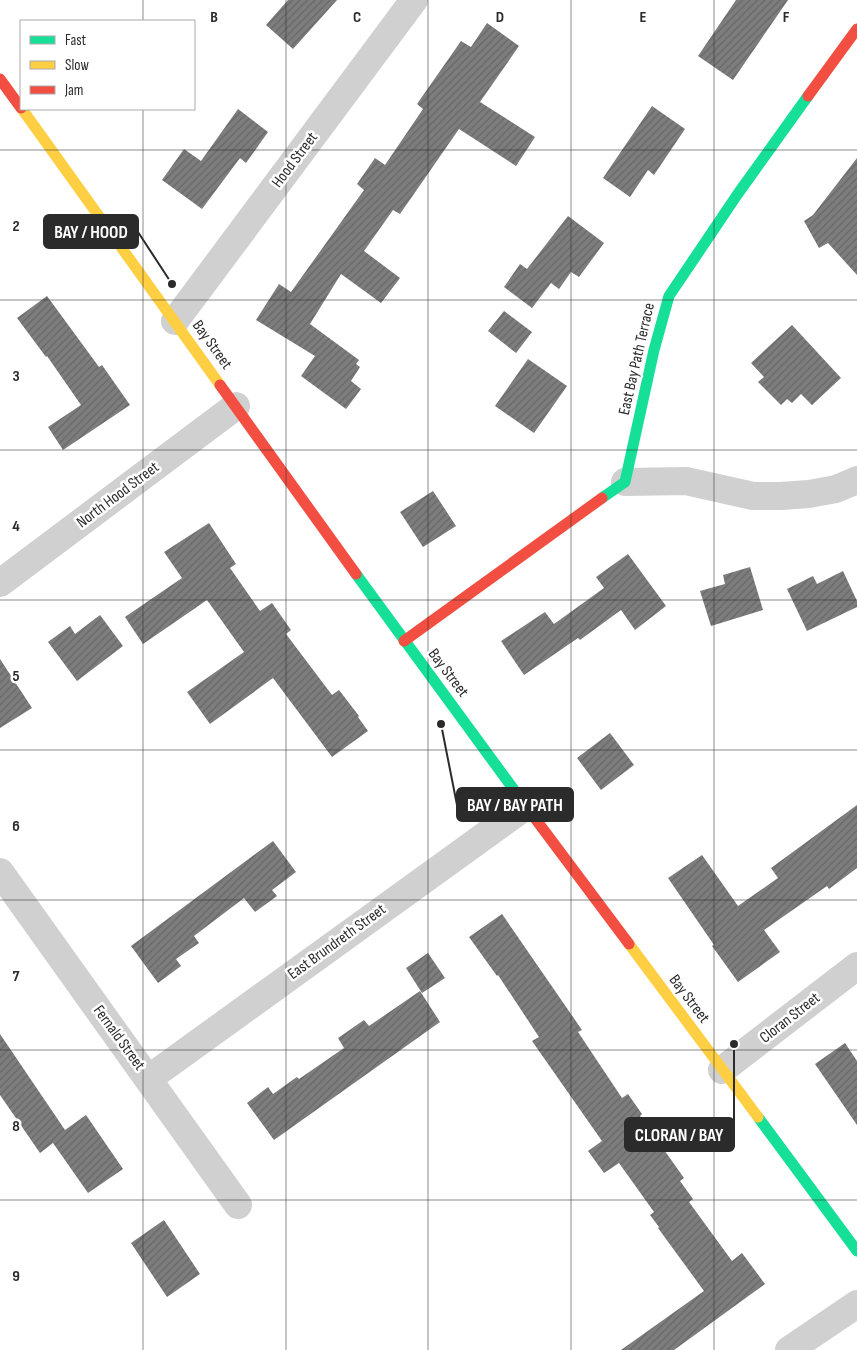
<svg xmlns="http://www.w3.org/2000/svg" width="857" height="1350" viewBox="0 0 857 1350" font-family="'Sofia Sans Condensed',sans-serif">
<defs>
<pattern id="building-hatch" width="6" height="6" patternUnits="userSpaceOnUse" patternTransform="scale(1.25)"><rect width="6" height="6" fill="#7d7d7d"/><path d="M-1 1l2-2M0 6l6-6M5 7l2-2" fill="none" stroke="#676767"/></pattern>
</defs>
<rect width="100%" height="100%" fill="#fff"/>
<!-- building -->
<path fill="url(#building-hatch)" d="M288 0H337L293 49 266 25Z
M736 0H788L733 80 698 56Z
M487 23 519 46 480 102 535 137 516 166 459 129 400 214 393 210 364 251 400 278 381 303 341 274 310 324 359 360 356 364 360 367 351 381 361 389 346 409 301 376 315 356 256 320 279 284 291 292 364 190 357 184 375 158 385 165 423 109 417 104 461 41 471 47Z
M652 106 685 129 654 175 648 170 630 197 603 178Z
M238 109 268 132 246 163 240 158 202 209 162 180 184 149 201 161Z
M857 158V275L828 243 819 248 804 221 813 215Z
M568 216 604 243 579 277 571 272 559 289 551 283 532 308 504 287 520 264 527 269Z
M47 296 99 367 102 365 130 405 63 450 48 427 81 405 47 356 46 357 17 318Z
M504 311 532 332 516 353 488 331Z
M792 325 841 378 812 405 801 394 792 403 787 399 781 405 758 382 764 377 751 363Z
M528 359 567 386 534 433 495 406Z
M433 491 456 526 423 547 400 512Z
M209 523 236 564 230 568 260 611 272 603 291 630 286 634 332 695 339 690 359 716 358 717 368 731 332 757 273 678 210 724 187 692 244 652 207 600 143 644 125 617 182 578 164 552Z
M628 554 666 606 635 630 621 610 580 640 578 638 524 675 501 641 545 612 554 624 604 588 596 577Z
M750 567 763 610 711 626 700 591 725 584 723 575Z
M843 571 857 601V607L807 631 787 589 813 576 817 584Z
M100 615 123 646 77 681 48 642 70 626 75 634Z
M0 659 32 708 0 728Z
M610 733 634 765 601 790 577 758Z
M857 805V868L829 889 827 886 764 930 780 952 738 982 712 946 714 945 668 878 702 855 738 906 778 878 771 868Z
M273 841 296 872 272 890 277 896 255 912 244 898 194 936 199 943 176 959 181 966 158 983 131 946Z
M502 914 582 1030 578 1032 622 1098 628 1094 642 1114 640 1116 684 1178 680 1181 693 1199 689 1202 732 1261 742 1253 765 1284 674 1350H621L704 1291 658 1228 659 1227 650 1215 654 1212 619 1163 604 1173 588 1151 602 1141 532 1041 539 1037 498 975 497 976 469 937Z
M428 953 445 978 422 993 406 968Z
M420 991 440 1022 274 1140 247 1103 268 1087 273 1094 297 1077 299 1079 344 1048 338 1038 364 1020 369 1026Z
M0 1034 65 1130 86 1115 123 1169 88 1193 53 1143 40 1153 0 1095Z
M845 1043 857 1061V1125L815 1064Z
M164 1220 200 1274 167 1297 131 1243Z"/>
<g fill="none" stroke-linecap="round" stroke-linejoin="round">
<!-- street -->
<path stroke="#d0d0d0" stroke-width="28" d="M175 321 414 0
M625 482 686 481 753 496H781L809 494 836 489 857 480
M0 583 236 406
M0 872 238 1205
M722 1070 857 966
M148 1079 526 806
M789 1350 857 1304"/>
<!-- fast -->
<path stroke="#16e098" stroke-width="11" d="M602 498 625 482 654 350 669 296 737 195 808 96
M356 574 528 809
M758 1117 857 1251"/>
<!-- slow -->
<path stroke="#ffcf43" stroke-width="11" d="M22 109 220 385
M629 944 758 1117"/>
<!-- jam -->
<path stroke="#f24e42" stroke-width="11" d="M0 79 21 108
M808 96 857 29
M220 385 356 574
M404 641 602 498
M528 809 629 944"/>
</g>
<!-- grid -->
<path fill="none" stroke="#2b2b2b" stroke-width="1" stroke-opacity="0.55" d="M143 0V21M286 0V1350M428 0V1350M571 0V1350M714 0V1350M143 109V1350M0 150H857M0 300H857M0 450H857M0 600H857M0 750H857M0 900H857M0 1050H857M0 1200H857"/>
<g text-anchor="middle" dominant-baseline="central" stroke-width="5" stroke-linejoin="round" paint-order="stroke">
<!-- street labels -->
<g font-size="16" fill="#2b2b2b" stroke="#fff">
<text transform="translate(295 160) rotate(-53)">Hood Street</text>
<text transform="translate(212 345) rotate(54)">Bay Street</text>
<text transform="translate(637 359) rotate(-77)">East Bay Path Terrace</text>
<text transform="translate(118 495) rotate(-37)">North Hood Street</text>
<text transform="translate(448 673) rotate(53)">Bay Street</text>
<text transform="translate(337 942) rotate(-36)">East Brundreth Street</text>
<text transform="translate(689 999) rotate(53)">Bay Street</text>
<text transform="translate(790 1018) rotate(-38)">Cloran Street</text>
<text transform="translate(119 1038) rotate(54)">Fernald Street</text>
</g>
</g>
<g font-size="16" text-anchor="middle" font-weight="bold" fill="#2b2b2b" stroke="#fff" stroke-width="5" stroke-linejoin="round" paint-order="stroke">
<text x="214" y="22">B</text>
<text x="357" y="22">C</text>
<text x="500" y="22">D</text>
<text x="643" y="22">E</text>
<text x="786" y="22">F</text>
<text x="16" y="231">2</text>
<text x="16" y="381">3</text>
<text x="16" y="531">4</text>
<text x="16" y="681">5</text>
<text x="16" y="831">6</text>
<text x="16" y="981">7</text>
<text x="16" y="1131">8</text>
<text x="16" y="1281">9</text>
</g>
<!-- callouts -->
<path fill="none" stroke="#2b2b2b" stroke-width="2" d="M172 284L138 232M441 724L457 805M734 1044L734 1135"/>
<g fill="#2b2b2b" stroke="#fff" stroke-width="2">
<circle cx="172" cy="284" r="5"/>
<circle cx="441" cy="724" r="5"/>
<circle cx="734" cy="1044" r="5"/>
</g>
<g fill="#2b2b2b" stroke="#2b2b2b" stroke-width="2">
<rect x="44" y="215" width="94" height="33" rx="5"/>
<rect x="457" y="788" width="116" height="33" rx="5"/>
<rect x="625" y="1118" width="109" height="33" rx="5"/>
</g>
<g font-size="18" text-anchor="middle" font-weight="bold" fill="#fff">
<text x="91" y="238">BAY / HOOD</text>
<text x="515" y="811">BAY / BAY PATH</text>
<text x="679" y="1141">CLORAN / BAY</text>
</g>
<!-- legend -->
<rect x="20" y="20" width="175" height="90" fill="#ffffff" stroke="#aaaaaa"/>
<rect x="30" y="36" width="25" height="8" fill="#16e098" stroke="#aaaaaa"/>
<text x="65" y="45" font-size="15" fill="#2b2b2b">Fast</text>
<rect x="30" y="61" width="25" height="8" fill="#ffcf43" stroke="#aaaaaa"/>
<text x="65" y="70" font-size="15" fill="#2b2b2b">Slow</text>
<rect x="30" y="86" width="25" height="8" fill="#f24e42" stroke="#aaaaaa"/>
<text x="65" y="95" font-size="15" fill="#2b2b2b">Jam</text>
</svg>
